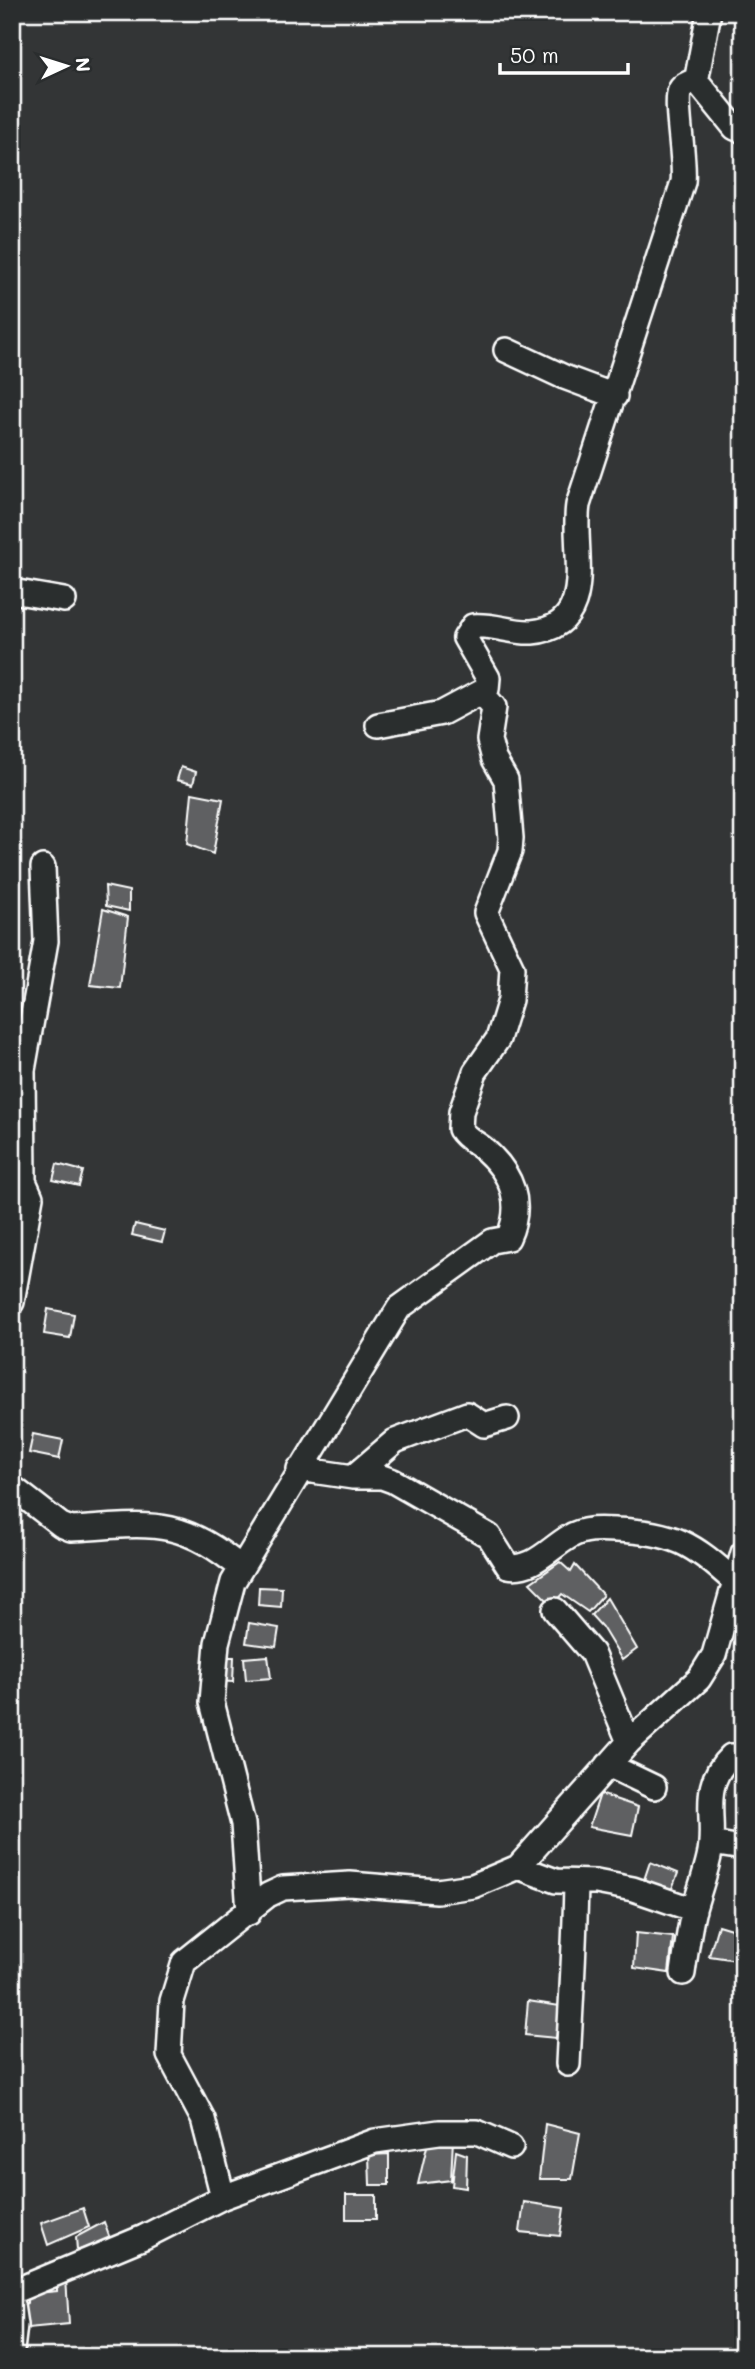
<svg xmlns="http://www.w3.org/2000/svg" width="755" height="2369" viewBox="0 0 755 2369" font-family="Mali,sans-serif">
<rect width="100%" height="100%" fill="#333536"/>
<filter id="ink" filterUnits="userSpaceOnUse"><feTurbulence type="fractalNoise" baseFrequency=".0143" numOctaves="2"/><feDisplacementMap in="SourceGraphic" scale="14" xChannelSelector="R" yChannelSelector="G"/><feConvolveMatrix kernelMatrix="1 2 1 2 8 2 1 2 1" color-interpolation-filters="sRGB"/></filter>
<g filter="url(#ink)">
<!-- building -->
<path fill="#5f6162" stroke="#fff" stroke-width="2" d="M181 767 196 772 193 784 177 780Z
M192 793 223 799 213 854 187 844Z
M105 886 129 891V911L106 906Z
M103 909 128 917 120 988 90 985Z
M57 1164 83 1171 79 1186 53 1180Z
M135 1224 165 1231 162 1242 132 1235Z
M48 1309 74 1314 70 1338 44 1334Z
M33 1434 63 1440 59 1459 29 1453Z
M560 1562 571 1572 575 1565 603 1595 588 1612 562 1594 552 1605 530 1583Z
M259 1587 282 1588 281 1607 258 1605Z
M607 1598 637 1649 622 1660 602 1627 591 1615Z
M249 1623 279 1628 276 1647 246 1643Z
M268 1656 271 1678 246 1680 244 1658Z
M218 1657H234L233 1682 216 1681Z
M600 1794 638 1807 632 1835 589 1827Z
M650 1862 678 1873 671 1891 644 1880Z
M718 1925 741 1932 737 1960 709 1956Z
M636 1933 673 1937 669 1973 634 1968Z
M528 2001 560 2006 556 2038 525 2035Z
M545 2124 580 2133 572 2179H539Z
M429 2138 453 2139 451 2180 418 2184Z
M456 2151 467 2155 466 2188 452 2186Z
M389 2154V2185H370L369 2155Z
M346 2195H376V2219H346Z
M524 2202 564 2208 560 2236 520 2232Z
M83 2208 89 2227 48 2245 41 2223Z
M104 2222 110 2239 77 2251 76 2237Z
M57 2278H66L69 2324 28 2328 23 2306 27 2304V2294L57 2291Z"/>
<g fill="none" stroke-linecap="round" stroke-linejoin="round">
<!-- minor casing -->
<g stroke="#fff" stroke-width="28">
<path id="minor" d="M696 80 735 128 743 131
M506 350 564 377 615 396
M12 591 64 600
M378 725 442 713 487 689 488 678 465 638 473 626C493 624 512 633 532 632 600 626 571 548 578 505L683 182C686 161 674 103 680 90 684 82 693 84 697 77L709 12
M12 1302 31 1197 24 1181 23 1070 46 941 43 867
M299 1469 353 1477H382L393 1481 489 1536 508 1566C532 1571 550 1548 569 1537 583 1528 600 1529 616 1530 673 1532 693 1543 735 1582
M353 1477 395 1441 467 1414 484 1425 507 1418
M12 1487 61 1525 71 1529C147 1525 179 1515 241 1568
M555 1610 592 1653 629 1742
M608 1765 654 1787
M711 1843 743 1848
M518 1867 556 1881 596 1882 633 1889 694 1910
M249 1913 243 1824 212 1702 217 1643 233 1582 399 1308 492 1241 508 1238C524 1203 512 1174 485 1150 476 1142 467 1140 460 1129L461 1112 475 1072 498 1039 510 1000 512 968 486 913 510 851 511 838 506 780 494 759 489 740 494 707 482 693
M683 1973C686 1952 689 1929 694 1909 699 1891 705 1875 709 1857 718 1819 697 1788 731 1756H743
M568 2064C571 2003 575 1943 576 1883
M223 2197 375 2141 439 2132H477L511 2147
M12 2292 144 2237 223 2197 203 2119 169 2055 172 2001 184 1962 268 1895 283 1888 350 1884 437 1891 473 1886 518 1867 629 1742 699 1679 714 1655 743 1553
M12 2305 15 2325 12 2350"/>
</g>
<!-- minor -->
<use href="#minor" stroke="#2a2d2e" stroke-width="23"/>
</g>
</g>
<!-- margin -->
<rect width="755" height="2369" fill="none" stroke="#2a2d2e" stroke-width="42"/>
<rect x="21" y="21" width="713" height="2327" fill="none" stroke="#fff" stroke-width="2.5" filter="url(#ink)"/>
<!-- north arrow -->
<g transform="translate(66 66) rotate(86)" stroke="#2a2d2e" stroke-width="5" paint-order="stroke">
<path d="M0-5L12 26L0 18L-12 26Z" fill="#ffffff"/>
<text y="-10" font-size="19" font-weight="bold" text-anchor="middle" fill="#ffffff">N</text>
</g>
<!-- scale -->
<path d="M500 63v10h128v-10" fill="none" stroke="#ffffff" stroke-width="3.5"/>
<text x="510" y="63" font-size="21" fill="#ffffff" stroke="#2a2d2e" stroke-width="5" paint-order="stroke">50 m</text>
</svg>
